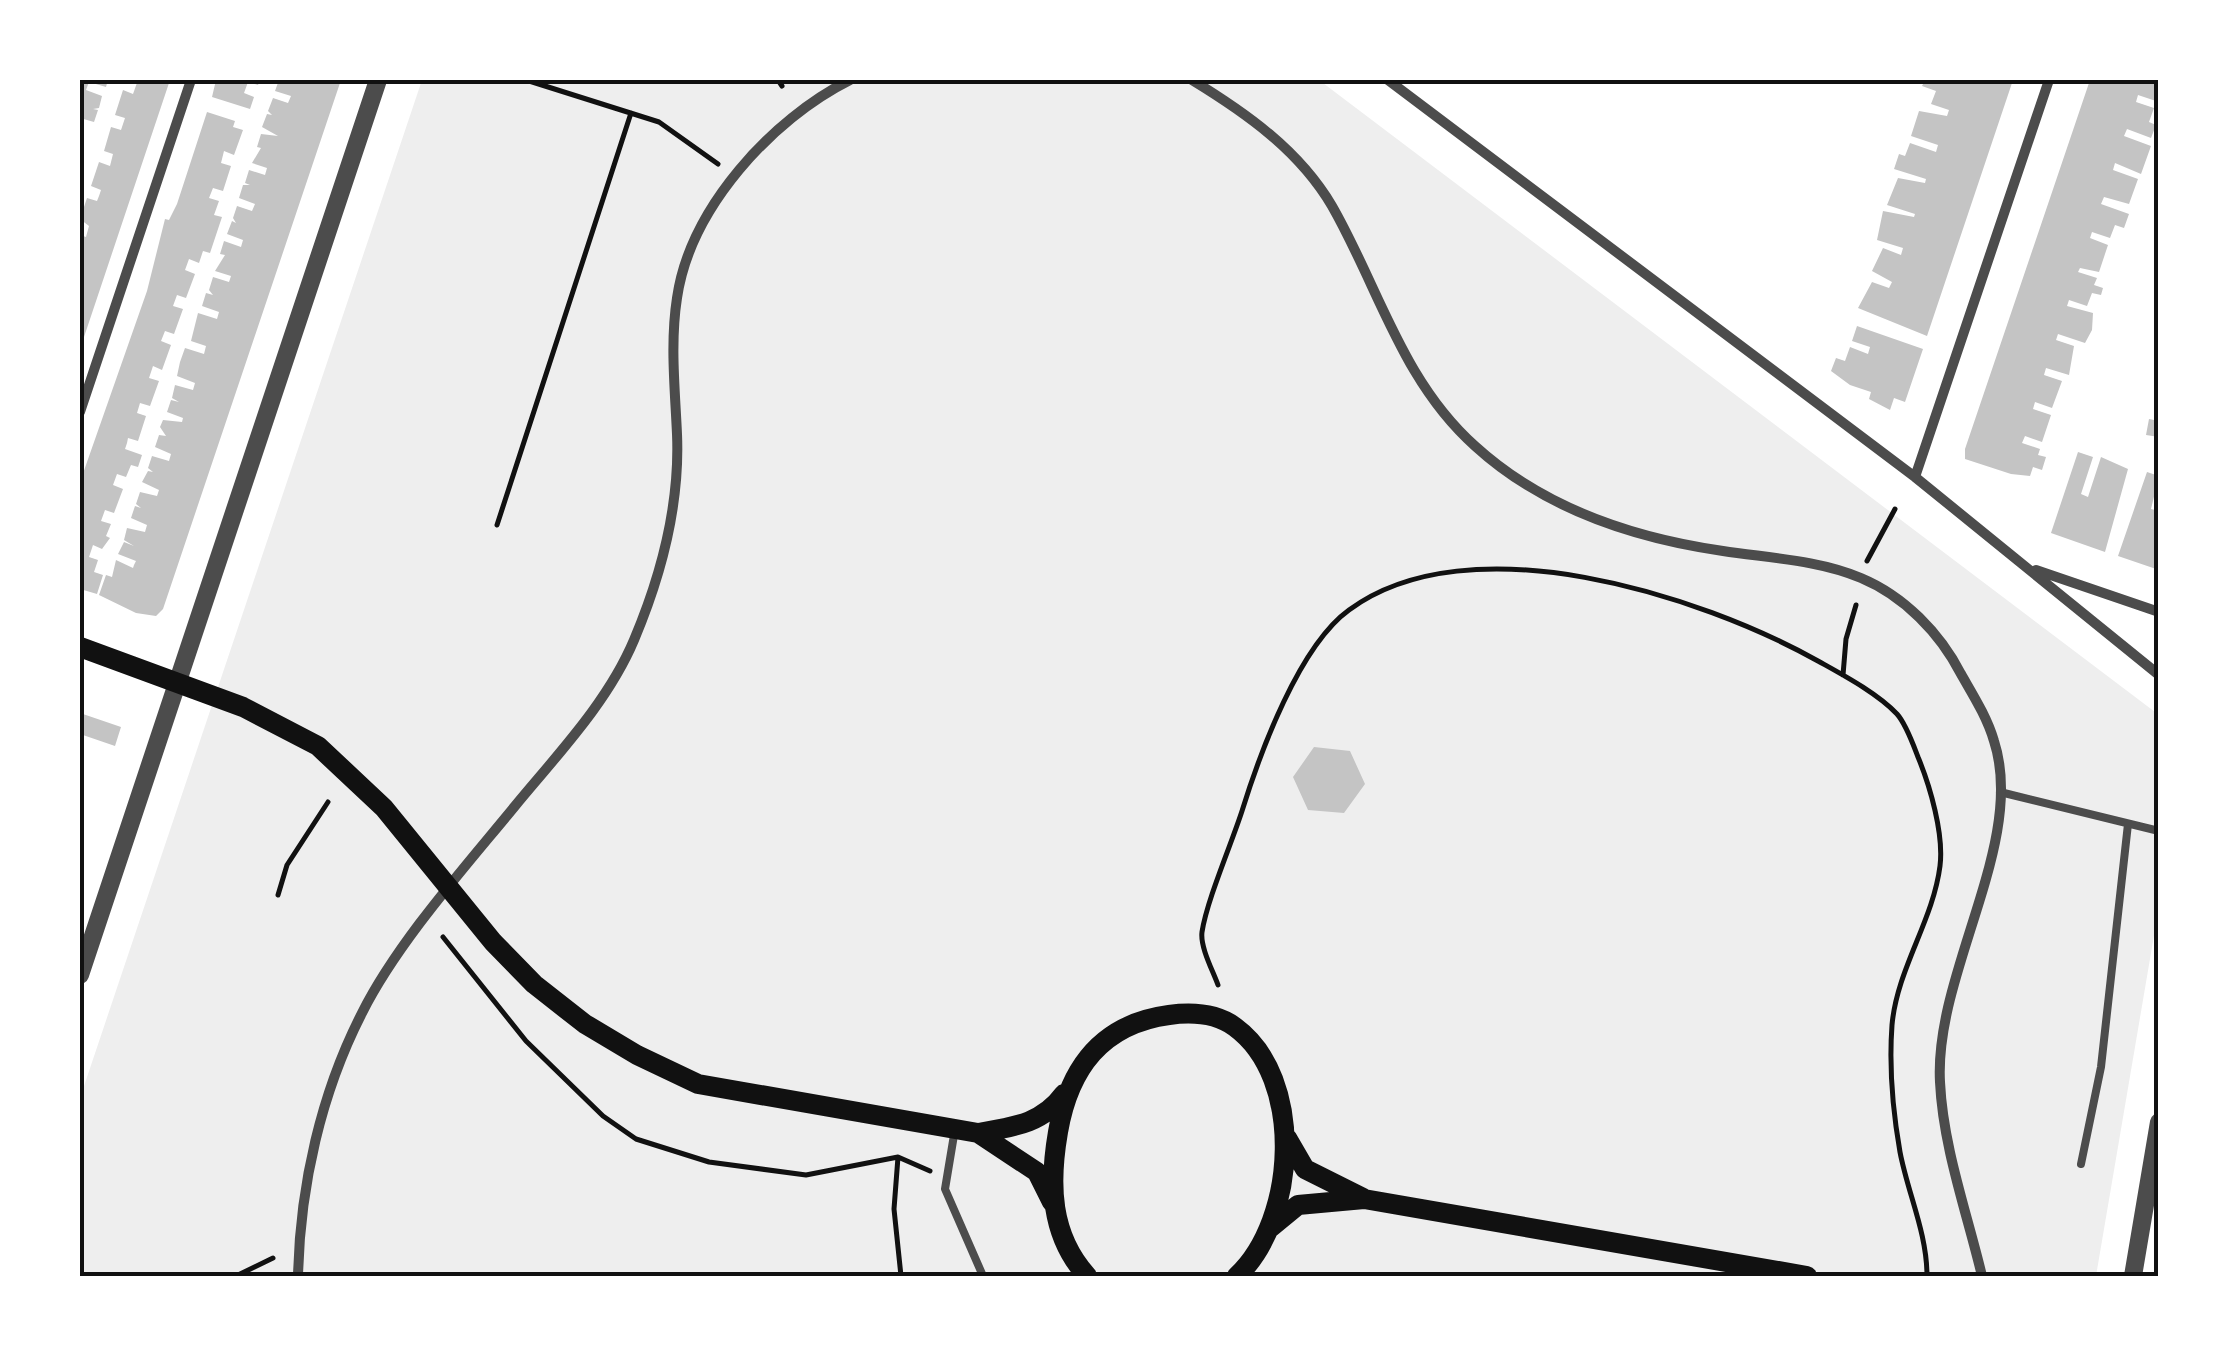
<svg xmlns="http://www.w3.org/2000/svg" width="2239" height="1356" viewBox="0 0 2239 1356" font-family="Inter,sans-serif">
<rect width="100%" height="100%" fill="#fff"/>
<!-- green -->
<path fill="#eee" d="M422 80H1319L2159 715V906L2096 1276H80V1098Z"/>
<!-- building -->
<path fill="#c4c4c4" d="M80 80H108L106 87 89 82 86 90 102 96 99 108 93 109 98 110 94 122 80 118Z
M138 80 169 83 80 349V235L86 237 89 226 80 219 87 198 97 201 99 196 101 190 91 186 99 162 110 166 113 154 104 151 111 127 121 130 125 118 115 115 123 90 133 94Z
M216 80H260L258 85 248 82 244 93 254 97 250 109 212 97Z
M279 80H341L163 609 156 616 136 613 99 595 106 575 112 577 116 560 133 568 134 565 136 561 118 554 124 542 134 546 124 540 127 528 145 532 147 525 131 518 135 506 141 508 136 504 140 492 157 496 159 490 142 482 148 471 153 472 148 468 152 456 169 461 171 454 155 447 159 435 166 436 160 427 163 420 182 422 183 418 167 412 171 400 179 402 172 398 175 385 193 390 195 383 177 376 180 362 185 348 204 354 206 346 191 341 198 313 217 319 219 312 202 306 206 293 213 295 209 290 213 277 229 282 231 276 215 271 225 255 220 254 224 241 241 247 243 240 227 234 232 221 236 223 233 218 237 206 252 211 255 204 239 198 243 185H250L245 183 249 170 265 175 267 168 252 163 261 148 257 147 261 134 278 136 262 127 267 114 272 115 268 111 273 98 288 103 291 96 275 91Z
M1925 80H2013L1927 336 1858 308 1872 282 1889 288 1892 282 1872 271 1883 248 1901 255 1903 248 1877 240 1883 211 1914 217 1915 214 1887 205 1898 178 1925 183 1926 179 1894 169 1899 154 1905 156 1910 143 1936 152 1938 145 1911 136 1919 111 1947 116 1949 110 1931 104 1936 91 1922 86Z
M2090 80H2159L2156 101 2138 95 2136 102 2154 108 2149 122 2156 125 2151 138 2127 129 2124 136 2151 146 2141 174 2115 163 2113 170 2138 179 2129 204 2104 197 2101 204 2129 214 2124 228 2115 225 2110 238 2092 232 2090 238 2108 245 2099 272 2080 268 2078 272 2097 278 2094 285 2103 288 2101 295 2092 293 2087 306 2069 300 2067 306 2093 313 2092 330 2085 343 2058 334 2056 340 2074 346 2069 375 2046 368 2044 375 2062 381 2052 408 2035 402 2033 409 2051 415 2042 442 2025 436 2022 443 2040 449 2038 455 2046 457 2042 470 2033 467 2030 476 2011 474 1965 459V449Z
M207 112 235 121 233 127 243 130 234 155 224 151 221 163 231 166 223 191 213 188 209 198 219 201 214 215 222 217 210 253 203 251 199 263 189 259 185 270 195 274 186 298 177 295 173 306 183 309 174 334 165 331 161 341 171 345 162 370 153 366 149 378 159 381 150 406 140 403 137 413 146 416 138 441 128 438 127 443 125 449 142 455 138 467 131 465 126 477 117 474 113 485 123 489 114 513 105 510 101 521 111 524 106 536 110 538 102 549 93 545 89 557 98 560 94 572 103 575 97 594 80 589V482L147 291 165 219 169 220 177 204Z
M1857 326 1923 349 1905 402 1894 398 1890 410 1869 399 1871 392 1850 385 1831 371 1836 358 1845 361 1850 347 1868 354 1870 347 1852 341Z
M2149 419 2159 421V437L2146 435Z
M2078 452 2093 457 2081 494 2088 497 2101 457 2128 469 2105 552 2051 533Z
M2147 472 2159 476 2151 509 2159 511V570L2118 556Z
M80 713 121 727 115 746 80 734Z
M1314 747 1350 751 1365 784 1344 813 1308 810 1293 777Z"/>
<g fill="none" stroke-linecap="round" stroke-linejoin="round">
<!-- path -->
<path stroke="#111" stroke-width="5" d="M526 80 659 122 718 164
M778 80 782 86
M497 525 631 113
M1867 561 1895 509
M1843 675 1846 639 1856 605
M278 895 287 865 328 802
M443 937 526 1041 603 1116 636 1139 709 1162 806 1175 898 1157 930 1171
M1218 985C1213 971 1200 947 1202 932 1207 900 1231 845 1242 811 1260 753 1299 646 1349 610 1470 521 1700 595 1818 661 1843 675 1877 693 1897 714 1906 724 1913 744 1918 757 1930 786 1944 834 1940 866 1933 921 1897 969 1892 1025 1889 1066 1893 1112 1900 1152 1908 1194 1927 1233 1927 1276
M898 1157 894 1209 901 1276
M236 1276 273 1258"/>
<!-- service -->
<path stroke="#4c4c4c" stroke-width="8" d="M2000 792 2159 831
M955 1129 945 1189 983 1276
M2081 1164 2101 1067 2128 824"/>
<!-- minor -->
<path stroke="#4c4c4c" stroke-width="10" d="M1192 80C1246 113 1299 150 1332 206 1379 288 1402 381 1475 446 1544 509 1633 538 1723 551 1769 558 1819 560 1861 578 1904 596 1940 633 1961 674 1973 695 1987 717 1994 741 2027 842 1934 973 1940 1082 1943 1147 1967 1213 1982 1276
M1388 80 1915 477 2159 675
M80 412 191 80
M1915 477 2049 80
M2036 570 2159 612
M298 1276C300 1186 321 1093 362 1013 397 943 465 867 515 806 557 755 608 702 634 640 661 576 680 504 677 434 675 389 670 343 677 298 690 208 772 119 850 80"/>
<!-- tertiary -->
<path stroke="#4c4c4c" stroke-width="18" d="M80 975 378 80
M2133 1276 2159 1122"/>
<!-- secondary -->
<path stroke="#111" stroke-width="20" d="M80 647 243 707 318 746 384 808 493 942 534 984 585 1024 637 1055 698 1084 978 1133 1037 1172 1052 1202
M978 1133C1013 1127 1042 1124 1064 1094
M1287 1138 1305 1169 1363 1198
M1270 1228 1298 1205 1364 1199 1807 1276
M1087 1276C1050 1235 1049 1184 1058 1132 1069 1068 1102 1024 1169 1015 1191 1012 1216 1013 1235 1027 1305 1078 1297 1220 1237 1276"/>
</g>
<!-- border -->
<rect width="2239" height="1356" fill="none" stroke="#ffffff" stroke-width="165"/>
<rect x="82" y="82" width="2074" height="1192" fill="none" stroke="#111" stroke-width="4"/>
</svg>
